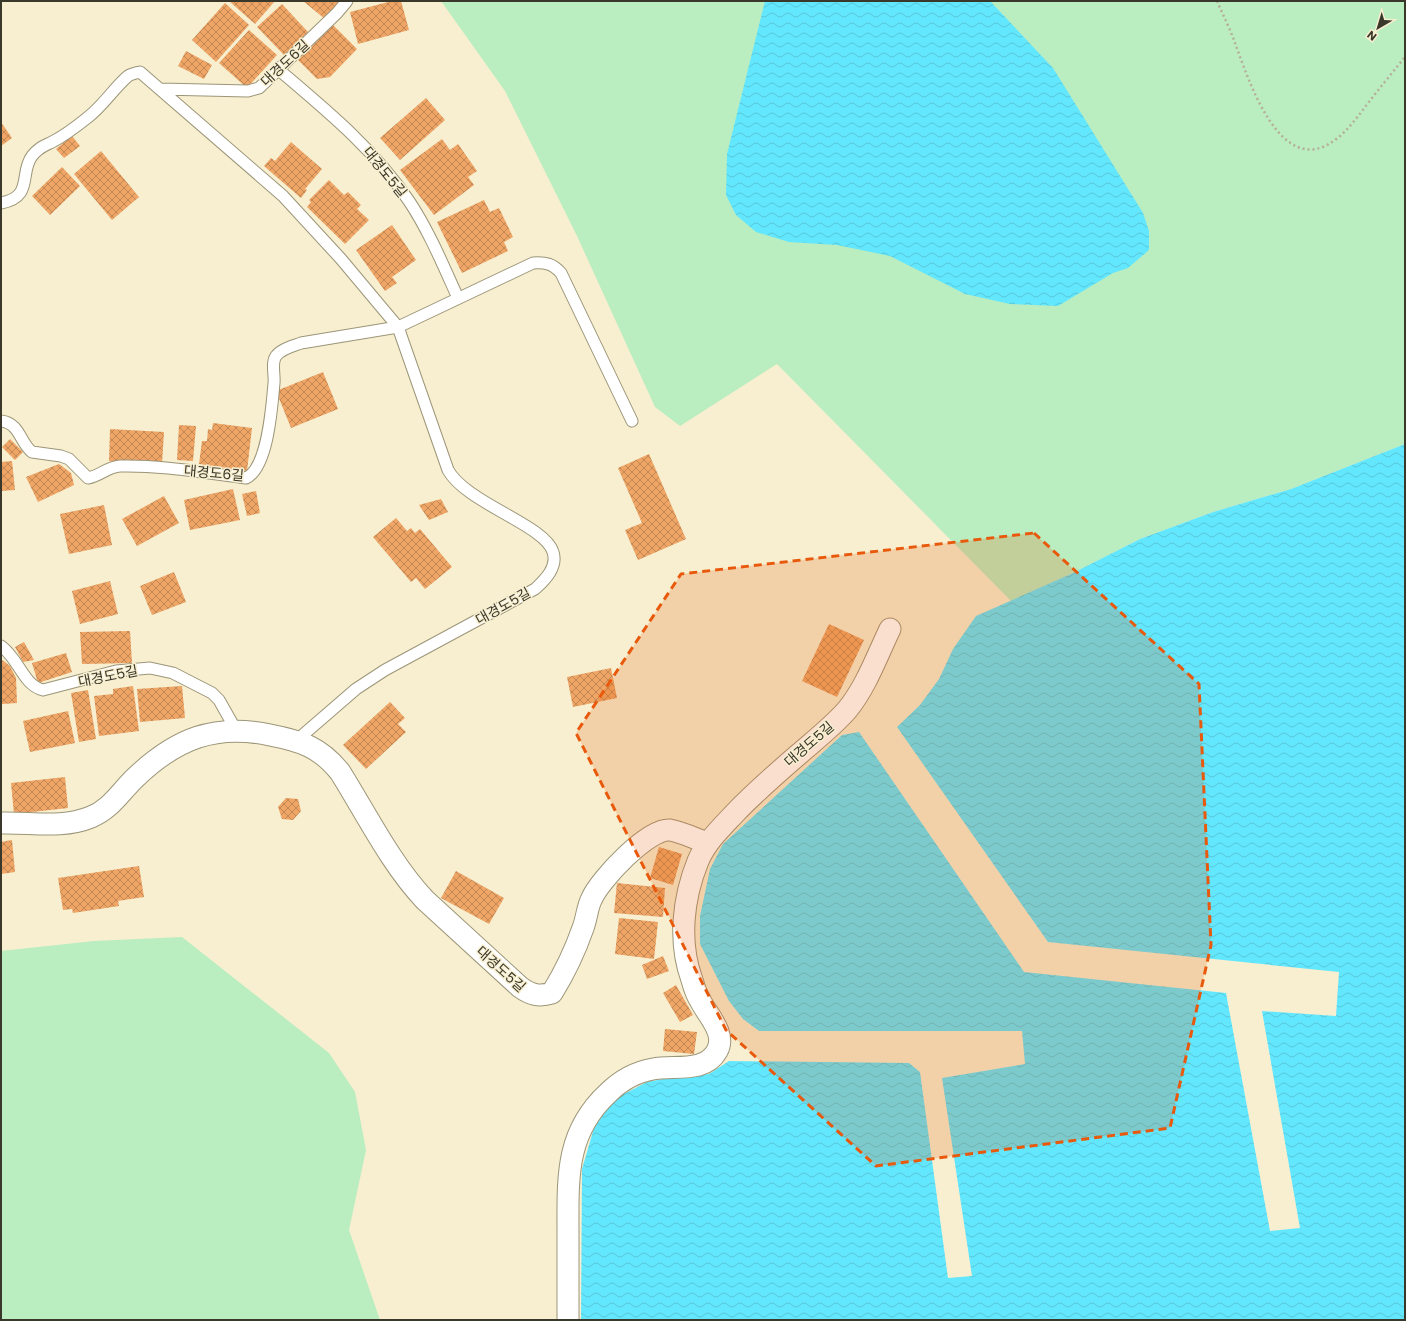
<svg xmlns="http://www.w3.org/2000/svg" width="1406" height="1321" viewBox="0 0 1406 1321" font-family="Poppins,'Noto Sans KR',sans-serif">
<defs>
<pattern id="water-waves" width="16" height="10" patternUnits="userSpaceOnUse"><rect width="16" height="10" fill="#63e7fe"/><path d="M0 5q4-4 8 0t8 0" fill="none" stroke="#57c7da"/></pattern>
<pattern id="building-cross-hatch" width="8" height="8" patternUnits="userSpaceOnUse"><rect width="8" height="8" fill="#efa565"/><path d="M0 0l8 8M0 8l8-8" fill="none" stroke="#c38753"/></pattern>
</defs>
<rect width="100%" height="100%" fill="#f7efd0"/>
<!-- green -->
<path fill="#baedc0" d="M441 1H1405V444L1291 489 1213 512 1140 539 1073 573 1011 601 777 364 680 426 655 407 577 236 505 91Z
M182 937 329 1053 355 1092 366 1150 349 1230 380 1320H1V951L94 941Z"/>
<!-- water -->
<path fill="url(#water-waves)" d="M765 1H990L1053 68 1143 213 1149 231V250L1128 268 1113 273 1058 306 1010 304 965 294 890 256 837 245 789 242 756 232 736 215 726 195 727 154Z
M1405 444V1320H581L582 1169 594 1128 607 1109 622 1095 647 1082 679 1076 709 1074 729 1061 909 1063 920 1072 948 1278 972 1276 942 1078 1025 1064 1022 1031H759L743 1019 729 1001 700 944V916L710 869 723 844 842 735 859 732 1024 972 1226 993 1270 1231 1300 1228 1262 1011 1336 1016 1339 972 1048 942 897 727 920 705 939 679 953 649 976 616 1073 573 1140 539 1213 512 1291 489Z"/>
<!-- building -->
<path fill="url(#building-cross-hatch)" d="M229 1H275L255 24Z
M303 1H340L325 19Z
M392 1H401L409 30 358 44 350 12Z
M225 3 249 25 216 62 192 40Z
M282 4 308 32 284 55 257 27Z
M333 25 357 49 330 77 317 79 298 60Z
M249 30 277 55 247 88 219 63Z
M186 51 212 65 204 79 178 66Z
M426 98 445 120 400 160 380 138Z
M1 122 12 138 1 146Z
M72 136 80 146 64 158 56 149Z
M442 139 450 150 458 144 477 171 468 177 474 185 434 215 400 170Z
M291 142 322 169 305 189 307 190 301 198 264 166 271 158 275 161Z
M101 151 139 197 112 220 74 174Z
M62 167 80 186 50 215 32 196Z
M329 180 344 195 348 192 361 205 357 209 369 220 345 244 307 207 311 202 309 200Z
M484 200 490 212 499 208 513 237 504 242 508 251 462 273 437 222Z
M392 225 416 260 392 277 397 283 385 291 356 250Z
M323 372 338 409 291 428 276 391Z
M213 423 252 428 247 471 199 464 202 441H207L208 429 212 430Z
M179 425 196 426 193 461 177 460Z
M110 429 164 432 162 464 109 461Z
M10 439 23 452 15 460 2 447Z
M649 454 686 539 638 560 625 530 642 523 618 468Z
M12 461 15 490 1 491V462Z
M59 464 71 473 74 485 38 502 26 477Z
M233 489 240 520 190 530 184 500Z
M256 491 260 513 247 516 242 494Z
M164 496 179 523 137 546 122 519Z
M441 499 448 512 429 520 419 505Z
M104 505 112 545 69 554 60 514Z
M396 518 407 531 411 528 415 533 420 529 452 567 425 589 416 578 411 582 373 537Z
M174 572 186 602 152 615 140 586Z
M110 581 118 614 80 624 72 591Z
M829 624 864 640 837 697 802 681Z
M130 631 132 663 82 664 80 632Z
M24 642 34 660 23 662 15 647Z
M66 653 72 672 38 683 32 663Z
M1 659 10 666 16 678 17 703 2 704Z
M611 668 617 698 573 707 567 677Z
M133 686 139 731 99 736 94 696 113 694V689Z
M182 686 185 718 140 722 137 689Z
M88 690 96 739 79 742 71 693Z
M390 702 405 718 398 724 406 732 366 769 343 745Z
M68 711 75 743 30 752 23 721Z
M65 777 68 808 14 814 11 783Z
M286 798 298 799 301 811 293 820 282 819 278 807Z
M12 840 15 872 1 874V842Z
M659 847 682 854 673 885 650 878Z
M139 866 144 897 118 901 119 906 73 913 72 909 63 910 58 878Z
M456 871 504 898 489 924 441 898Z
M617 883 665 888 663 917 614 913Z
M619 918 658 922 654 959 615 954Z
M663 956 669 971 647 979 642 965Z
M676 985 693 1015 680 1022 663 993Z
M665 1029 697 1032 694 1054 663 1051Z"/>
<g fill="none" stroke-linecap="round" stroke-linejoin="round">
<!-- lane casing -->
<g stroke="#9c9578" stroke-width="13">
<path id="lane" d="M279 70C326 110 374 149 409 201 429 231 443 265 458 298
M160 89 248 91 259 88 337 13 347 1
M1 203C34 197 19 173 32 156 38 148 44 146 52 142 64 136 77 126 87 118 103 106 113 89 128 76 131 74 136 73 140 72L283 196 341 259 398 327 448 470C466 503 545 525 553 552 558 567 545 580 535 589L385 670 356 689 297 740
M1 421C20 423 20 443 32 452L61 456 69 459 88 478C100 476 107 467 120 466 162 465 205 473 246 478 268 468 272 406 274 383 275 375 271 363 276 356 281 349 293 346 301 343L398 327 533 263C546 262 553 264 561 273L632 421
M1 646C19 659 23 685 43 690L116 671 150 668 173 673 212 693 219 700 236 730"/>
</g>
<!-- street casing -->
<g stroke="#9c9578" stroke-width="23">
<path id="street" d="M1 823C31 822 62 829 91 817 111 809 121 791 136 777 176 739 215 723 270 735 301 741 320 747 340 772 367 815 391 864 425 900L520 987C531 995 539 997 552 993 565 972 575 951 583 928 587 918 587 907 592 898 600 880 648 828 670 830 682 832 696 839 707 843
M568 1320C568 1291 568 1262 568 1233 568 1178 565 1133 608 1093 621 1080 636 1072 653 1069 675 1065 705 1073 717 1051 727 1033 707 1015 700 1000 696 994 694 987 692 980 678 942 683 898 698 861 706 842 721 828 735 813 755 792 777 773 799 754 815 740 833 726 847 710 866 687 877 656 890 629"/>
</g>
<!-- path -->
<path stroke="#b6af97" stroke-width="2.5" stroke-dasharray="2 3" stroke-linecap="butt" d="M1217 1C1223 15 1230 29 1235 43 1248 78 1280 181 1335 140 1347 131 1356 119 1365 107 1378 90 1392 73 1405 57"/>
<!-- lane -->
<use href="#lane" stroke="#fff" stroke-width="11"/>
<!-- street -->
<use href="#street" stroke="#fff" stroke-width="21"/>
</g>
<!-- marked area -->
<path fill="#e8590c" fill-opacity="0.2" stroke="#e8590c" stroke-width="3" stroke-dasharray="8 5" stroke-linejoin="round" d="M1034 533 1199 684 1211 945 1170 1128 876 1166 726 1030 576 733 681 574Z"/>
<g text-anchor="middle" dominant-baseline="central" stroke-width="3" stroke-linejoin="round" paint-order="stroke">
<!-- street labels -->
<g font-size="14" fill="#3a372b" stroke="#f7efd0">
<text transform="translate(285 63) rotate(-43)">대경도6길</text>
<text transform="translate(385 172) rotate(51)">대경도5길</text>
<text transform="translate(214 473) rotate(5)">대경도6길</text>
<text transform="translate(503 606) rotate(-29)">대경도5길</text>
<text transform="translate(108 676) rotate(-11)">대경도5길</text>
<text transform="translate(809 744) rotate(-41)">대경도5길</text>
<text transform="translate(501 969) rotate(42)">대경도5길</text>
</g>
</g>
<!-- border -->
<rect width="1406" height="1321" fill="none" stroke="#3a372b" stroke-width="4"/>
<!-- north arrow -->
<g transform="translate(1378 28) rotate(218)" stroke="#f7efd0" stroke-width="3" paint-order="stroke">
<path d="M0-3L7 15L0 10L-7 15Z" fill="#3a372b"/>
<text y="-6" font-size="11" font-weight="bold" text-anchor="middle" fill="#3a372b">N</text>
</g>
</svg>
